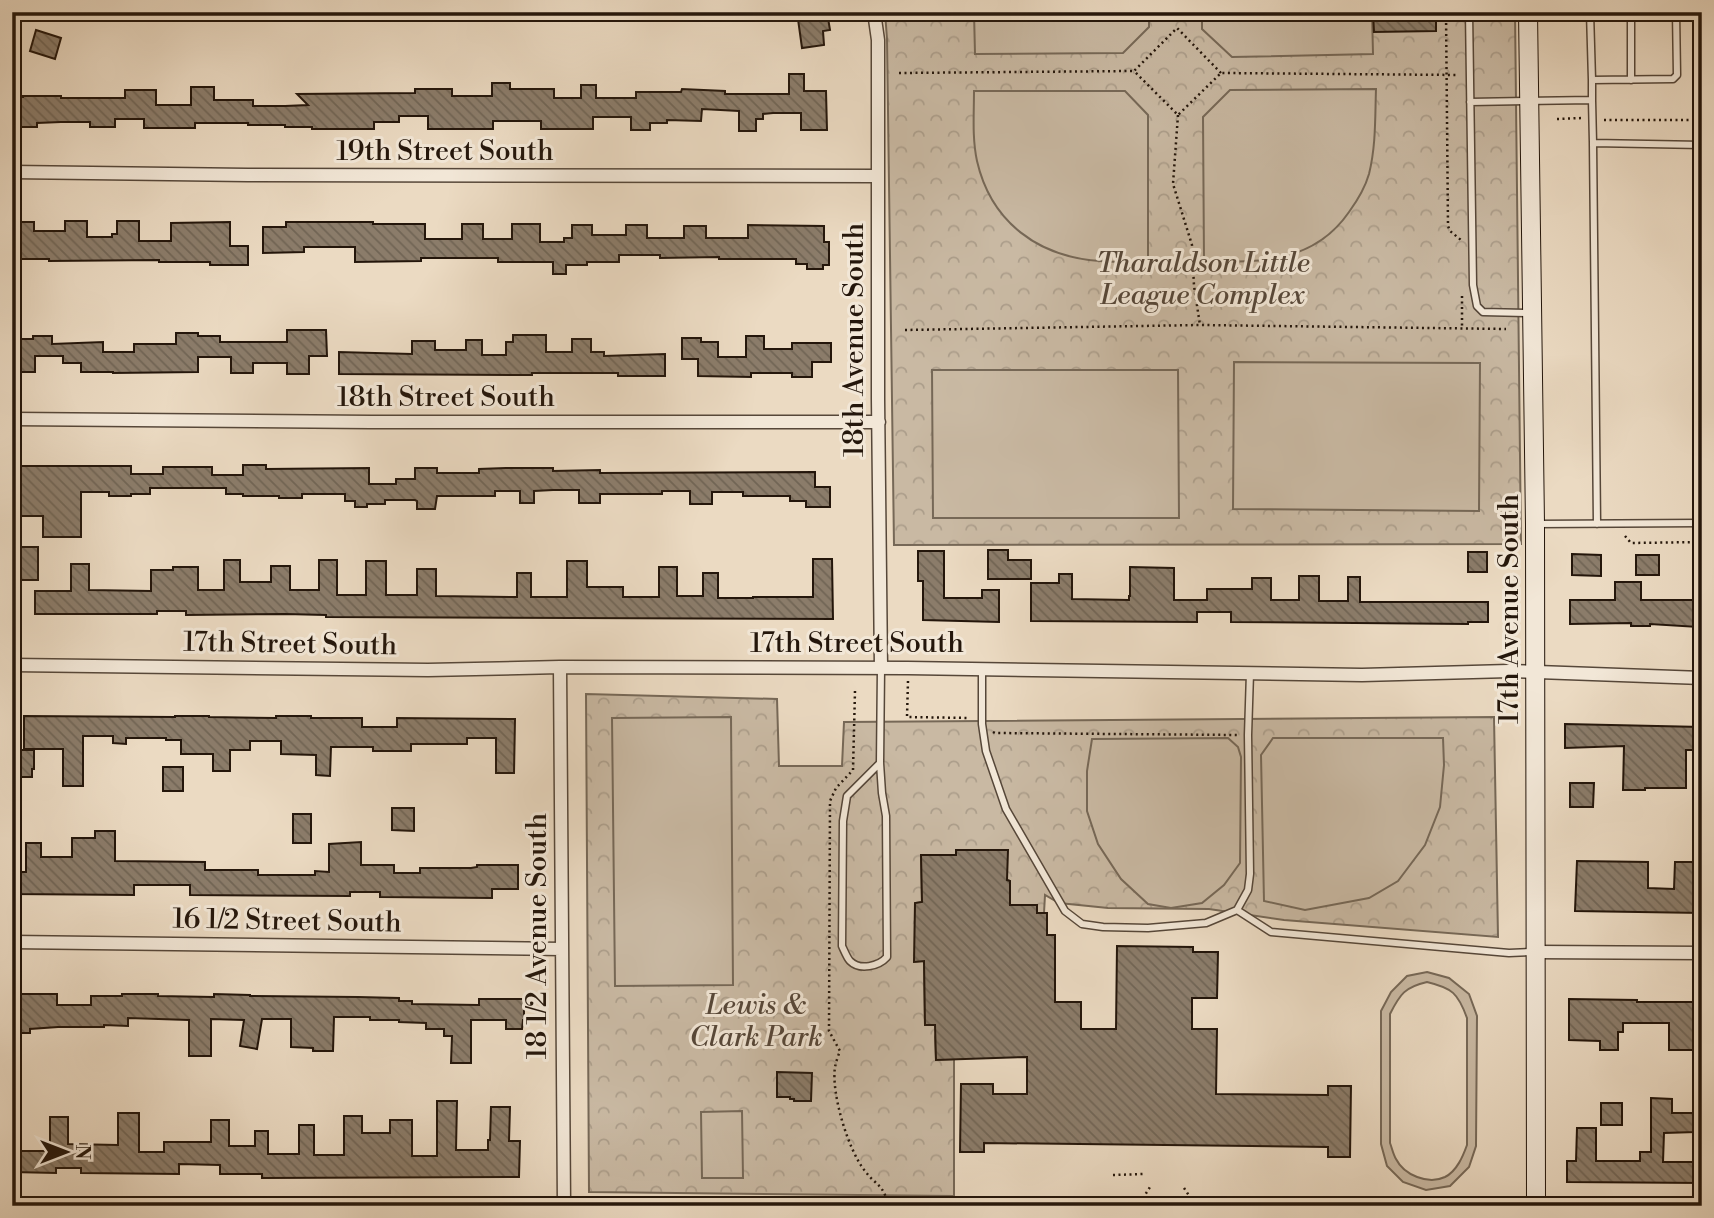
<svg xmlns="http://www.w3.org/2000/svg" width="1714" height="1218" viewBox="0 0 1714 1218" font-family="'Libre Bodoni',serif">
<defs>
<pattern id="forest-crowns" width="20" height="18" patternUnits="userSpaceOnUse" patternTransform="scale(1.75)"><rect width="20" height="18" fill="#c9b9a3"/><path d="M2 6a3 3 0 1 1 6 0M12 15a3 3 0 1 1 6 0" fill="none" stroke="#ac9e8b"/></pattern>
<pattern id="building-back-hatch" width="6" height="6" patternUnits="userSpaceOnUse" patternTransform="scale(1.75)"><rect width="6" height="6" fill="#8b7c6a"/><path d="M-1 5l2 2M0 0l6 6M5-1l2 2" fill="none" stroke="#716555"/></pattern>
</defs>
<rect width="100%" height="100%" fill="#ebdac2"/>
<filter id="stains"><feTurbulence type="fractalNoise" baseFrequency=".00286" numOctaves="4"/><feColorMatrix values="0 0 0 0 .2 0 0 0 0 .09 0 0 0 0 .02 0 0 0 .5 -.17"/></filter>
<radialGradient id="worn" r=".72"><stop offset=".6" stop-color="#630" stop-opacity="0"/><stop offset="1" stop-color="#630" stop-opacity=".3"/></radialGradient>
<!-- forest -->
<path fill="url(#forest-crowns)" stroke="#766857" stroke-width="2" d="M885 12H1515L1521 544 894 545 887 39Z
M586 694 777 699 779 766H842L844 722 1494 717 1498 937 1284 920 1209 909 1108 908 1059 903 1045 895 1044 913H1037L1036 905H1020L1019 910H1010V881L1007 880V850H957L956 860 921 856 922 902 915 903V962L924 961 925 1025H938L935 1037 936 1060 954 1059V1196L589 1192Z"/>
<!-- pitch -->
<path fill="#c9b9a3" stroke="#766857" stroke-width="2" fill-rule="evenodd" d="M974 12H1149V27L1123 53 975 54Z
M1202 12H1372L1373 54 1232 57 1202 29Z
M1376 89C1375 118 1376 146 1369 174 1365 188 1357 201 1349 212 1314 263 1259 263 1204 261L1203 117 1230 90Z
M974 91H1125L1148 115V260C1132 261 1116 263 1100 261 1038 257 991 222 977 161 972 138 974 114 974 91Z
M1234 362 1480 363 1479 511 1233 509Z
M932 370H1178L1179 518H933Z
M731 717 733 985 615 986 612 718Z
M1228 738 1238 747 1241 757 1240 863 1224 885 1202 903 1171 908 1148 904 1121 879 1098 844 1087 811V771L1092 739Z
M1273 738H1443L1444 765 1440 807 1425 845 1398 881 1369 898 1305 910 1264 901 1261 755Z
M1427 972 1449 978 1469 994 1477 1016 1476 1146 1469 1167 1450 1186 1426 1190 1403 1182 1387 1166 1381 1144V1011L1391 992 1407 976ZM1427 982C1452 988 1458 993 1467 1018V1145C1463 1156 1457 1171 1445 1177 1428 1185 1404 1175 1396 1159 1393 1154 1392 1148 1390 1143V1014C1400 994 1405 987 1427 982Z
M742 1111 743 1178H702L701 1112Z"/>
<!-- building -->
<path fill="url(#building-back-hatch)" stroke="#24160b" stroke-width="2" d="M797 12H827L830 30 823 31 824 45 802 48Z
M1373 12H1436V31L1374 32Z
M36 30 61 38 55 59 30 51Z
M789 74H804V91H826L827 130H801V113H773L763 114V119H756V131H739V111L702 109 701 121 667 120V123H650V130H631V117H593V129H541V121H493V129H428V116H399V122H374V129H312V127H285V125H248V123H195V128H144V119H115V127H90V122H61L37 123V127H17V97H23V96H61V98H125V90H156V105H191V87H214V100H253V106H285L308 105 297 94 415 93V89H452V96H492V83H510V89H554V98H581V85H596V98H636V92H681L682 89 725 91V94H789Z
M65 221H87V237H112V234H117V221H139V241H171V223L230 222V246H248V265H210V262H159V260L49 261V259H12L14 222H34V231H65Z
M286 222H373V224H425V239H462V224H483V239H512V224H540V242H564V238H572V225H592V235H626V225H647V238H684V226H706V238H748V225L824 226V242H829V265H823V269H807V264H796V259H719V257L660 258V255H619V262H587V265H566V274H553V262H498V258H421V261L355 262V247H304V252L263 253V227H286Z
M287 330H326L327 356H309V374H287V363H253V373H231V357H198V372L113 373V372H81V363H63V356H35V372H12V339H33V336H52V344L103 342V352H134V344H176V333H198V336H220V342H287Z
M513 335H546V352H572V339H591V352H604V356L665 354V376H618V373H532V375L339 374V352L412 354V341H435V350H466V340H482V355H506V342H513Z
M746 336H764V349H792V343H831V362H812V377H792V373H751V377L698 376V359H682V338H701V342H718V357H746Z
M243 465H266V469L369 468V484H396V479H415V468H437V473H479V469L506 468H553V471L600 470V473L815 472V487H830V507H806V501H790V496H743V492H712V504H690V491H662V494H600V503H579V490H553L534 491V503H520V491H495V496H437L435 509H417V501L415 500H385V504H367V507H355V501H345V494H302V498H279V496H243V494H226V488H150V494H131V496H109V492H81V537H43V516H15V500H13V466H131V474H163V467H212V475H243Z
M18 547H38V580H18Z
M988 550H1008V560H1031V579H988Z
M918 551H944V598H982V590H999V622L923 620V581H918Z
M1468 552H1487V572H1468Z
M1572 554 1601 555V576L1572 575Z
M1636 555H1659V575H1636Z
M813 559H832L833 619 326 617V615L285 614 186 615V611H157V614H35V591H71V564H89V590L151 591V570H173V567H198V590H224V560H240V582H271V566H290V590H319V560H337V595H366V561H386V595H417V569H436V596L517 597V573H531V597H567V561H587V587H623V597H659V567H677V596H703V573H718V598H753V597H813Z
M1130 567 1174 568V600H1207V589H1252V578H1271V600H1299V576H1319V601H1348V577H1360V602H1488V622H1468V624L1231 622V612H1197V622L1031 621V583H1059V574H1072V599L1129 600V596H1130Z
M1615 582H1641V600H1698V627L1650 624V626H1631V623L1570 624V600H1615Z
M24 716 175 717V716H209V717L276 718V716H311V718H362V727H397V718L515 719 514 773H496V738H467V744H411V751H373V747H331L330 776 316 775V755L281 754V741H250V750H230V771H213V754H181V740H166V738H126V744L113 743V736H83V786H63V749H24Z
M1565 724 1702 727V750H1686V788H1645V790H1623L1624 746 1565 748Z
M14 750H34V769H32V777H14Z
M163 767H183V791H163Z
M1570 783H1594L1593 807H1570Z
M392 808H414V831L392 830Z
M293 814H311V843H293Z
M95 831H115V861L205 862V870H258V875H315V871L329 872V844L361 842V865H394V873H420V868H471L477 867V865H518V889H492V898L380 897V892H350V896L190 895V885H134V895L12 894V872H26V843H41V857H72V838H95Z
M956 850H1008L1007 880 1010 881V905H1037V913H1047V935H1055V1002H1081V1029H1116L1117 946 1193 947V952H1218L1217 998H1192V1029H1217L1216 1094 1328 1095V1086H1351L1350 1157H1328V1147L984 1143V1152H960L961 1084H993V1094H1027V1057L936 1060 935 1025H925L924 961 914 962 915 903 922 902 921 855H956Z
M1577 861 1648 862V888L1674 889 1675 862H1693V888L1702 889V913L1575 911Z
M16 994H57V1005H91V996H122V994H158V996L214 997V994L250 995V996L358 997 399 998V1001H412V1004L479 1005V999H524V1020H523L522 1029H506V1020H471V1063H451L452 1036H444V1029H426V1023L399 1022V1020H370V1017H334L333 1051H313V1048L291 1047V1019H262L257 1049 240 1046 244 1020 211 1019V1056H189V1020L128 1018V1026L104 1025V1027H58L30 1029V1033H16Z
M1569 999 1637 1000V1002H1702V1047H1694V1050H1669V1023H1623V1032H1618V1050H1600V1041L1569 1040Z
M777 1072 812 1073 811 1101H794V1099H790V1097H777Z
M1651 1098 1672 1099V1113H1695V1132L1664 1133 1663 1162H1702V1183L1567 1182V1161H1576L1577 1128H1596V1161H1640V1152H1651Z
M437 1101H457L456 1150H488V1140H490L491 1107H510L509 1141H520L519 1177 262 1178V1174H220V1165L179 1164V1174L81 1173V1168H56V1173L12 1172V1151H50V1117H68V1144L118 1145V1113H139V1152H164V1142H211V1120H229V1146H255V1131H268V1154H299V1125H314V1155H344V1116H362V1133H390V1120H412V1156H437Z
M1601 1103H1622V1125H1601Z"/>
<g fill="none" stroke-linecap="round" stroke-linejoin="round">
<!-- lane casing -->
<g stroke="#564739" stroke-width="9">
<path id="lane" d="M1469 12 1473 285 1477 306 1483 312 1530 313
M1590 12 1592 80
M1631 12V80
M1592 100 1593 143 1702 145
M1470 102 1592 100V80L1673 79 1677 75 1676 12
M1593 143 1597 524
M1536 524 1702 523
M982 669V724L986 751 1006 809 1065 911 1082 924 1103 927 1148 928 1206 923 1237 910 1248 890 1250 874 1248 735 1250 673
M880 763 847 796 843 821 842 946C844 950 847 958 850 961 860 971 879 966 887 957L886 816 882 793 880 763 881 668
M1237 910 1271 932 1509 953 1532 952"/>
</g>
<!-- street casing -->
<g stroke="#564739" stroke-width="15">
<path id="street" d="M874 12 878 40V399L881 668
M12 172 248 175 877 176
M12 419 371 422H879
M12 665 428 670 560 667 908 668 1362 675 1509 671 1702 678
M560 667 564 1206
M12 942 562 949
M1536 952 1702 953"/>
</g>
<!-- secondary casing -->
<g stroke="#24160b" stroke-width="20">
<path id="secondary" d="M1528 12 1535 524 1536 1206"/>
</g>
<!-- path -->
<path stroke="#24160b" stroke-width="2.5" stroke-dasharray="2 3.5" stroke-linecap="butt" d="M1446 12 1448 226 1450 231 1461 240
M899 73 1133 71
M1221 73 1177 28 1134 71 1178 115 1221 73 1458 75
M1178 115 1173 184 1192 245 1194 286 1200 325
M1557 119 1583 118
M1604 120H1702
M1462 296V328
M905 330 1200 325 1506 329
M1625 536 1631 543 1702 542
M908 681 907 717 970 718
M855 691 853 770 836 788 830 801 829 1031 840 1051C838 1056 836 1062 835 1067 831 1093 848 1150 865 1171 876 1186 884 1184 888 1206
M993 732 995 733 1238 735
M1113 1175 1144 1174
M1184 1188 1194 1203
M1140 1203 1150 1187
M1369 1206V1204"/>
<!-- lane -->
<use href="#lane" stroke="#f2e7d7" stroke-width="6"/>
<!-- street -->
<use href="#street" stroke="#f2e7d7" stroke-width="12"/>
<!-- secondary -->
<use href="#secondary" stroke="#f2e7d7" stroke-width="18"/>
</g>
<g text-anchor="middle" dominant-baseline="central" stroke-width="6" stroke-linejoin="round" paint-order="stroke">
<!-- street labels -->
<g font-size="28" fill="#24160b" stroke="#f2e7d7">
<text x="445" y="151">19th Street South</text>
<text transform="translate(854 340) rotate(-90)">18th Avenue South</text>
<text x="446" y="397">18th Street South</text>
<text transform="translate(1509 609) rotate(-90)">17th Avenue South</text>
<text x="857" y="643">17th Street South</text>
<text transform="translate(290 644) rotate(1)">17th Street South</text>
<text transform="translate(287 921) rotate(1)">16 1/2 Street South</text>
<text transform="translate(537 936) rotate(-90)">18 1/2 Avenue South</text>
</g>
<!-- park labels -->
<g font-size="28" font-style="italic" fill="#564739" stroke="#f2e7d7">
<text x="1203" y="263">Tharaldson Little<tspan x="1203" dy="32">League Complex</tspan></text>
<text x="756" y="1005">Lewis &amp;<tspan x="756" dy="32">Clark Park</tspan></text>
</g>
</g>
<!-- margin -->
<rect width="1714" height="1218" fill="none" stroke="#ebdac2" stroke-width="42"/>
<rect x="14" y="14" width="1686" height="1190" fill="none" stroke="#24160b" stroke-width="3.5"/>
<rect x="21" y="21" width="1672" height="1176" fill="none" stroke="#24160b" stroke-width="2"/>
<!-- north arrow -->
<g transform="translate(66 1152) rotate(90)" stroke="#f2e7d7" stroke-width="5" paint-order="stroke">
<path d="M0-5L12 26L0 18L-12 26Z" fill="#24160b"/>
<text y="-10" font-size="19" font-weight="bold" text-anchor="middle" fill="#24160b">N</text>
</g>
<rect width="100%" height="100%" filter="url(#stains)"/>
<rect width="100%" height="100%" fill="url(#worn)"/>
</svg>
